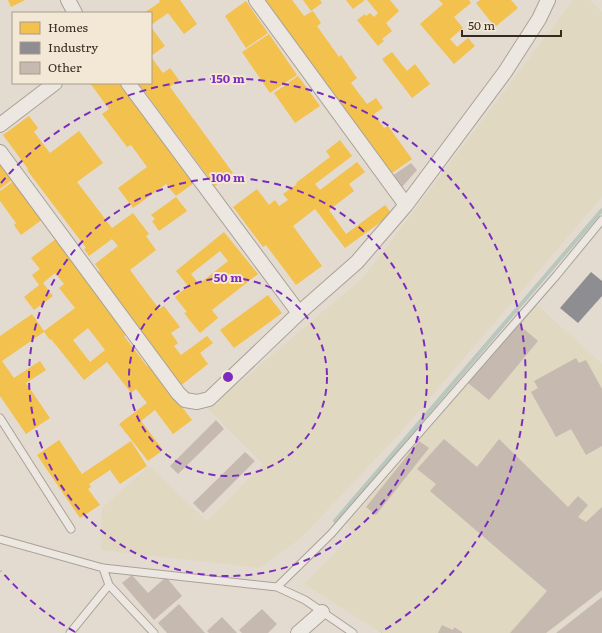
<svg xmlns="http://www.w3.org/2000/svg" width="602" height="633" viewBox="0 0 602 633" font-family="Literata,serif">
<rect width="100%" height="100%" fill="#e3dbcf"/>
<!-- farmland -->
<path fill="#e1d8c1" d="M573 0H590L602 12V197L400 433 301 538 260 568 101 550 102 508 149 466 207 521 263 464 208 409 363 278Z
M536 304 602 364V591L548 633H382L304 584 353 534 348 523Z"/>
<!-- homes -->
<path fill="#f2c14e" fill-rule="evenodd" d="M8 0H25L11 7Z
M160 0H180L197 24 184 34 168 13 151 25V13H144L160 2 159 1Z
M263 0H292L304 16 313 11 321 23 317 26 339 57 341 55 357 78 351 83 367 104 376 98 383 108 374 114 384 128 388 126 412 159 389 175Z
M303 0H320L322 3 311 11Z
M346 0H365L353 9Z
M367 0H390L399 11 386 23 392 31 382 39 384 41 378 46 357 20 365 14 366 16 370 13 374 17 378 13Z
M439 0H469L471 3 454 17 463 28 450 39 457 47 468 38 475 46 454 64 420 24 443 4Z
M480 0H511L518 8 495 27 476 3Z
M246 1 268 33 246 48 225 16Z
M151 27 165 46 151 56Z
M269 34 297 75 270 93 242 52Z
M392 52 407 71 415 64 430 84 412 98 382 59Z
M151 57 163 73 170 68 179 80 170 87 233 173 215 186 138 83H151Z
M298 76 320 106 295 123 274 93Z
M90 83H119L194 183 176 196 166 184 133 208 118 188 147 167 131 145 127 147 102 114 109 109Z
M29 116 38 128 34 132 50 153 79 131 103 163 77 182 112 228 133 213 149 234 146 236 156 250 130 270 159 309 164 306 180 327 171 333 178 343 174 346 181 355 207 336 213 343 200 353 208 364 179 387 145 341 147 339 97 272 100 271 95 264 118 246 112 239 89 256 84 249 86 248 27 170 28 169 3 135Z
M340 140 352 156 315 184 320 190 357 162 365 172 349 184 354 191 329 210 346 234 385 205 392 214 345 248 315 209 293 226 322 266 296 285 266 245 263 247 233 207 257 189 269 205 275 200 279 206 288 200 283 194 297 184 296 183 330 157 326 151Z
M0 162 13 179 0 189Z
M15 180 43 219 21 235 14 225 16 223 0 201V191Z
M176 197 187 211 159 231 152 221 155 219 151 215Z
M224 232 258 274 212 310 218 318 200 333 184 313 187 312 175 297 188 286 176 271ZM220 251 228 261 199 284 191 274Z
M57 238 82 271 80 272 127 334 124 336 147 366 149 364 192 420 173 434 155 410 141 421 163 450 148 461 119 424 147 403 136 389 131 393 107 362 84 380 51 339 50 340 44 332 2 361 14 378 40 361 46 370 26 383 50 418 26 434 0 396V336L32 314 44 331 75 308 59 288 64 284 55 273 43 283 53 296 34 310 24 297 39 285 32 275 40 269 31 258ZM88 328 105 350 90 362 73 340Z
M268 295 282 313 234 348 220 330Z
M59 440 82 474 131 441 147 466 120 484 110 470 89 484 91 487 88 489 100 505 80 518 37 455Z"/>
<!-- industry -->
<path fill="#8d8d92" d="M591 272 602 281V296L578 323 560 308Z"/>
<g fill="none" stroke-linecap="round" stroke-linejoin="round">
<!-- stream -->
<path stroke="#bac7be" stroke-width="4" d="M335 521 602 210"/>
</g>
<!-- building -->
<path fill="#c6b9b0" d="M411 163 417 170 401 188 392 176Z
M518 324 538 341 489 400 468 383Z
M576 358 579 363 586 360 602 389V446L586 455 571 429 556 437 531 392 538 388 534 381Z
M216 420 224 429 178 474 170 466Z
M444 439 477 467 499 439 568 507 578 496 588 505 578 517 586 522 602 507V590L546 633H510L547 591 430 491 436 484 417 469Z
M419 441 429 448 376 515 366 507Z
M245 452 255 461 203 513 193 503Z
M132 575 148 593 166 577 182 596 154 620 122 583Z
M602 597V633H556Z
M179 604 205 633H167L158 623Z
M262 609 277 624 268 633H242L239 630Z
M222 617 237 633H209L207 631Z
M442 625 453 630 454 627 462 632V633H438Z"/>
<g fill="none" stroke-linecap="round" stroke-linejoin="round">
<!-- lane casing -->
<g stroke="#a9a198" stroke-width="9">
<path id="lane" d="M0 418 71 529
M0 539 103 568 277 587
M109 585 154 633
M70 633 109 585 103 568
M353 633 305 600 277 587 331 534 556 276 602 220"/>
</g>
<!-- street casing -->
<g stroke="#a9a198" stroke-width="16">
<path id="street" d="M68 0 75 13
M256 0 406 205
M128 83 299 313
M0 125 55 83
M0 152 178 393 185 400 197 402 209 399 299 313 357 262 406 205 505 72 539 19 548 0
M298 633 322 612"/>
</g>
<!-- lane -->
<use href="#lane" stroke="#ece7e0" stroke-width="7"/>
<!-- street -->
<use href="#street" stroke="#ece7e0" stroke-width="14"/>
</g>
<!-- distance rings -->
<g fill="none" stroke="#7b2cbf" stroke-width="2" stroke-dasharray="7 5">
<circle cx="228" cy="377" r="99"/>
<circle cx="228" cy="377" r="199"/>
<path d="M75 632A298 298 0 0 1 1 571M1 183A298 298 0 1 1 381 632"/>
</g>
<circle cx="228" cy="377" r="6" fill="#7b2cbf" stroke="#f3e8d6" stroke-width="2"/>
<g font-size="12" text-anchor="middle" font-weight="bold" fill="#7b2cbf" stroke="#f3e8d6" stroke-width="4" stroke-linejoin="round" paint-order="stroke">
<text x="228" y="83">150 m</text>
<text x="228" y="182">100 m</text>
<text x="228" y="282">50 m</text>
</g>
<!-- legend -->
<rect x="12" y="12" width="140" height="72" fill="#f3e8d6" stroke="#a89c8d"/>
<rect x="20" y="22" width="20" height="12" fill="#f2c14e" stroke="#a89c8d"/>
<text x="48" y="32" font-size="12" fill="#372920">Homes</text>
<rect x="20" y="42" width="20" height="12" fill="#8d8d92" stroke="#a89c8d"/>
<text x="48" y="52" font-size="12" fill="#372920">Industry</text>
<rect x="20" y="62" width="20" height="12" fill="#c6b9b0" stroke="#a89c8d"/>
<text x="48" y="72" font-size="12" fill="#372920">Other</text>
<!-- scale -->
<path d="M462 30v6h99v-6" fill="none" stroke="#372920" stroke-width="2"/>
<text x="468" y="30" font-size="12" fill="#372920" stroke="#f3e8d6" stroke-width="3" paint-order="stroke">50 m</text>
</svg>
